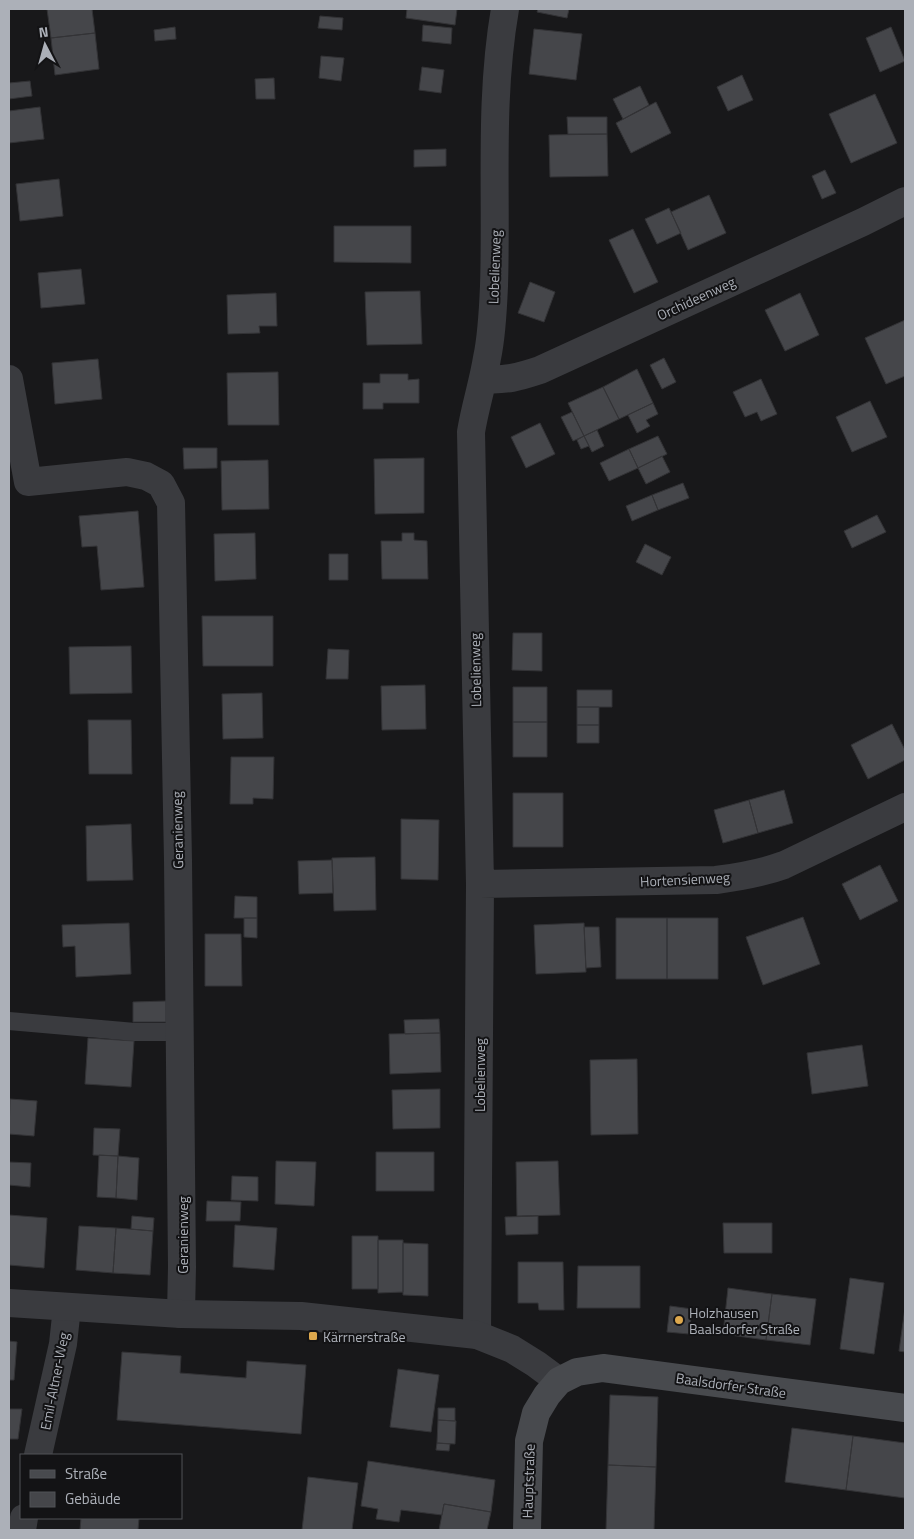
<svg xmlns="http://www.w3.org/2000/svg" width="914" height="1539" viewBox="0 0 914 1539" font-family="'Titillium Web',sans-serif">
<rect width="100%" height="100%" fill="#18181a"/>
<!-- building -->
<path fill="#45464a" stroke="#333336" d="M47 9H92L95 33 51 38Z
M407 9H457L455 25 406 18Z
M538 9H569L567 18 537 12Z
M320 16 343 18 342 30 318 28Z
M423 25 452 28 451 44 422 41Z
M175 27 176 39 155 41 154 30Z
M891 27 905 61 880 72 866 38Z
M534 29 582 34 576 80 529 74Z
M95 33 99 69 55 75 51 38Z
M321 56 344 58 341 81 319 78Z
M422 67 444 70 441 93 419 90Z
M742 75 753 100 728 111 717 87Z
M274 78 275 99H256L255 79Z
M30 81 32 96 9 99V83Z
M640 86 649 105 623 119 613 99Z
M875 94 897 143 851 163 829 114Z
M656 102 671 133 631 153 616 123Z
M40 107 44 139 9 143V111Z
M567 117H607V134H568Z
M607 134 608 176 550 177 549 135Z
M446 149V166L414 167V150Z
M825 170 836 193 822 199 812 176Z
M59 179 63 216 20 221 16 184Z
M709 195 726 233 688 250 671 212Z
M669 208 681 233 657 244 645 219Z
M334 226H411V263L334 262Z
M633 229 658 282 634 293 609 240Z
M81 269 85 304 41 308 38 273Z
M530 282 555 292 544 322 518 313Z
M420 291 422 344 367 345 365 292Z
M276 293 277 326H259L260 333 228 334 227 295Z
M800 293 819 335 785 351 765 310Z
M905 320V376L886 384 865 338Z
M664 358 676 382 662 389 650 365Z
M98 359 102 399 55 404 52 363Z
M637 369 653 403 619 419 603 387Z
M278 372 279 425H228L227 373Z
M380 374H408V380L419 379V403H383V409H363V383H380Z
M761 379 777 414 761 421 757 412 745 417 733 392Z
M603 387 619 419 584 436 568 403Z
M870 401 887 437 852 452 836 417Z
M653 403 658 414 646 420 650 426 637 433 628 415Z
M572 412 584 436 573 441 561 417Z
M540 423 555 454 526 468 511 437Z
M597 430 604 446 592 452 584 436Z
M584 436 589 446 581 449 577 440Z
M658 436 667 454 638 468 629 449Z
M183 448H217V468L184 469Z
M629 449 638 468 609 481 600 463Z
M662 456 670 472 646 484 638 468Z
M424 458V513L375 514 374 459Z
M268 460 269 509 222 510 221 461Z
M683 483 689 498 658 510 652 495Z
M652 495 658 510 632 521 626 506Z
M138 511 144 587 101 590 97 546 82 547 79 516Z
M877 515 886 532 852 548 844 531Z
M255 533 256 579 215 581 214 534Z
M402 533H414V540L427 541 428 579H382L381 541H402Z
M645 544 671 557 662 575 636 562Z
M329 554H348V580H329Z
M202 616H273V666H203Z
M513 633H542V671L512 670Z
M131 646 132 693 70 694 69 647Z
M328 649 349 650 348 679H326Z
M425 685 426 729 382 730 381 686Z
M513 687H547V722H513Z
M577 690H612V707H577Z
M262 693 263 738 223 739 222 694Z
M577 707H599V725H577Z
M88 720H131L132 774H89Z
M513 722H547V757H513Z
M892 724 905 750V760L868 779 851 745Z
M577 725H599V743H577Z
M231 757H274L273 799 253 798V804H230Z
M784 790 793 823 758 833 749 800Z
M513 793H563V847H513Z
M749 800 758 833 723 843 714 810Z
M401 819 439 820 438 880 401 879Z
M131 824 133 880 87 881 86 826Z
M375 857 376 910 334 911 332 858Z
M332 860 333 893 299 894 298 861Z
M880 865 898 901 860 920 842 884Z
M235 896 257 897V918H234Z
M803 917 820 964 763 985 746 937Z
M244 918H257V938L244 937Z
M616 918H667V979H616Z
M667 918H718V979H667Z
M129 923 131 974 76 977 75 946 63 947 62 925Z
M584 923 586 972 536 974 534 925Z
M584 927H599L601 967 586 968Z
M205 934H241L242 986H205Z
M166 1001V1022H133V1002Z
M439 1019 440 1033 405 1034 404 1020Z
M440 1033 441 1072 390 1074 389 1034Z
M88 1038 134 1041 131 1087 85 1084Z
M862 1045 868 1086 812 1094 807 1053Z
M637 1059 638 1134 591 1135 590 1060Z
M440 1089V1128L393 1129 392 1090Z
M10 1099 37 1101 34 1136 9 1134Z
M94 1128 120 1129 118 1156 93 1155Z
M376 1152H434V1191H376Z
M99 1155 118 1156 116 1198 97 1197Z
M118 1156 139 1158 137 1200 116 1198Z
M276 1161 316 1162 314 1206 275 1204Z
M558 1161 560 1215 517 1216 516 1162Z
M9 1162 31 1163 30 1187 9 1185Z
M232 1176 258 1177V1201L231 1200Z
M207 1201 241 1202 240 1221H206Z
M9 1215 47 1218 44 1268 9 1265Z
M132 1216 154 1218 153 1231 131 1229Z
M538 1216V1234L506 1235 505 1217Z
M723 1223H772V1253H724Z
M235 1225 277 1228 274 1270 233 1267Z
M79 1226 116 1228 113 1273 76 1270Z
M116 1228 153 1231 150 1275 113 1273Z
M352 1236H378V1289H352Z
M378 1240H403V1292L378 1293Z
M403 1243 428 1244V1296L403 1295Z
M518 1262H563L564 1310H539L538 1303H518Z
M578 1266H640V1308H577Z
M850 1278 884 1283 874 1354 840 1349Z
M728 1288 772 1294 766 1340 723 1334Z
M772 1294 816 1299 810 1345 766 1340Z
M670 1306 692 1309 689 1334 667 1332Z
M905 1308V1352L899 1351Z
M9 1341 17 1342 14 1380H9Z
M122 1352 181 1356 180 1373 246 1378 247 1361 306 1365 301 1434 117 1420Z
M398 1369 439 1375 431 1432 390 1427Z
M610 1395 658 1397 656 1467 608 1465Z
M438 1408H455V1421L438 1420Z
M9 1409H22L18 1439H9Z
M438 1420 456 1421 455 1444 437 1443Z
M792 1428 853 1436 846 1490 785 1482Z
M853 1436 905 1443V1498L846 1490Z
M437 1443 450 1444 449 1451 436 1450Z
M368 1461 495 1480 491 1512 444 1504 442 1515 401 1510 399 1522 376 1519 378 1509 361 1506Z
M608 1465 656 1467 654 1530H606Z
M308 1477 358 1483 352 1530H302Z
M444 1504 491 1512 487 1530H439Z
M81 1518H139L138 1530H80Z"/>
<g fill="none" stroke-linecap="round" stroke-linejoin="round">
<!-- service -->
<path stroke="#3a3b3f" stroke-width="18" d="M9 1021 135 1032H180"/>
<!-- minor -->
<path stroke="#3a3b3f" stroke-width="28" d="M9 379 28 482 127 472 146 476 161 484 171 503 178 860 182 1267 181 1314
M483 379C505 381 519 377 540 370L863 222 905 201
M480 884 716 880C739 877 762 873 784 865L905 807
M477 1335 480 884 471 432C475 407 483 383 487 358 492 335 493 310 494 286 497 193 489 101 505 9
M38 1455 63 1344 67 1307
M22 1530 24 1518"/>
<!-- tertiary -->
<path stroke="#3a3b3f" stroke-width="28" d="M9 1303 181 1314 301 1316 477 1335 512 1349 536 1364 559 1381"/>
<!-- secondary -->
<path stroke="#484a4e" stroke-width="28" d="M527 1530 529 1441 536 1413 547 1395 559 1381 577 1372 603 1368 905 1408"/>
</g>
<!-- markers -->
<g fill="#dda84d" stroke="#131315" stroke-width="2">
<circle cx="679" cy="1320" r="5"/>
<rect x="308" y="1331" width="10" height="10" rx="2.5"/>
</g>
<g text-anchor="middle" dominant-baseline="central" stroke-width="4" stroke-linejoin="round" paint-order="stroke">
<!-- street labels -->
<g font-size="14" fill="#acb0b8" stroke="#131315">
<text transform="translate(494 267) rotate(-88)">Lobelienweg</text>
<text transform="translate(696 298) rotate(-25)">Orchideenweg</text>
<text transform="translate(475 670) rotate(-91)">Lobelienweg</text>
<text transform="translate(177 830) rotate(-91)">Geranienweg</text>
<text transform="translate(685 879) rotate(-3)">Hortensienweg</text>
<text transform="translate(479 1075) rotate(-90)">Lobelienweg</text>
<text transform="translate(182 1235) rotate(-90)">Geranienweg</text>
<text transform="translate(54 1381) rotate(-79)">Emil-Altner-Weg</text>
<text transform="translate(731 1385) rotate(8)">Baalsdorfer Straße</text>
<text transform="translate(528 1481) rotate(-88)">Hauptstraße</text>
</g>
<!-- poi labels -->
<g font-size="14" fill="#acb0b8" stroke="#131315" text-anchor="start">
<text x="689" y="1312">Holzhausen<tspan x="689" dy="16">Baalsdorfer Straße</tspan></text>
<text x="323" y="1336">Kärrnerstraße</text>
</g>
</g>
<!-- border -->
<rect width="914" height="1539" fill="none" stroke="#acb0b8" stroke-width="20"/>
<!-- legend -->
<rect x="20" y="1454" width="162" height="65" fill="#131315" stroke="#505256"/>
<rect x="30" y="1470" width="25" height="8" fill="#484a4e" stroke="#505256"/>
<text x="65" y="1479" font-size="15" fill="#acb0b8">Straße</text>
<rect x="30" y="1492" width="25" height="15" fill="#45464a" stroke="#505256"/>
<text x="65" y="1504" font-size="15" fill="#acb0b8">Gebäude</text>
<!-- north arrow -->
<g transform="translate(45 45) rotate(354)" stroke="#131315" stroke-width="4" paint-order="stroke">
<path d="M0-4L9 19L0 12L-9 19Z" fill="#acb0b8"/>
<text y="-8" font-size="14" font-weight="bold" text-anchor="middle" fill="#acb0b8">N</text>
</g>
</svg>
